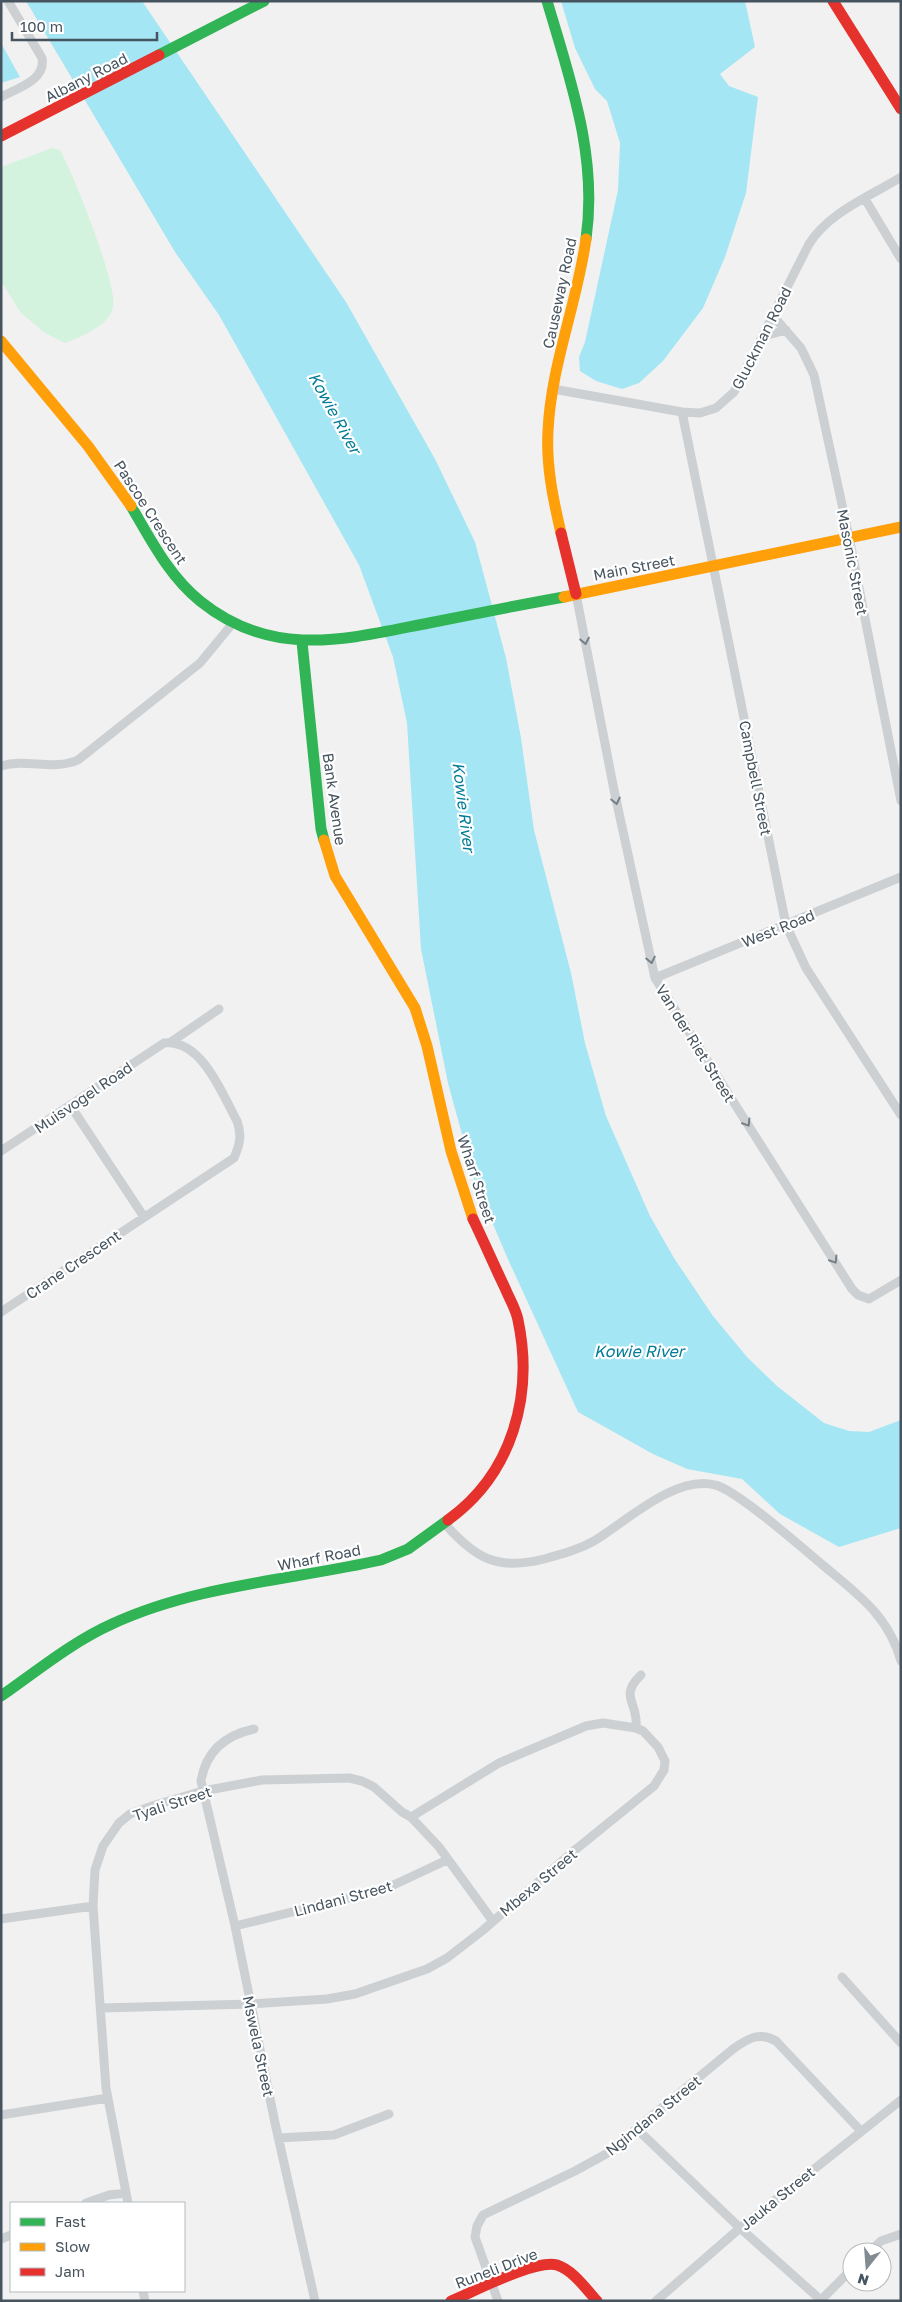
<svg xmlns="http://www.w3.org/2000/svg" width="902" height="2302" viewBox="0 0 902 2302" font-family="'Golos Text',sans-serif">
<rect width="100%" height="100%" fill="#f2f1f1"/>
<!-- green -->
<path fill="#d3f3de" d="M52 148 60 150C72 171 119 287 113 308 108 326 81 337 65 343L45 333 21 313 1 281V167Z"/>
<!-- water -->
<path fill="#a4e6f4" d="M26 1H142L346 302 435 459 475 542 506 658 521 738 534 830 571 973 585 1043 606 1116 650 1216 674 1258 713 1316 747 1357 777 1386 824 1423 849 1431 869 1432 901 1420V1528L839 1547 780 1514 742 1479 687 1469 653 1454 578 1412 507 1257 475 1182 448 1083 421 949 407 723 393 657 359 565 219 315 175 252Z
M561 1H745L755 47 720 74 729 86 758 97 746 193 725 257 703 308 663 361 639 383 622 389 596 381 580 371 579 357 585 342 618 190 620 143 607 101 595 89 575 48Z
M1 43 20 77 1 83Z"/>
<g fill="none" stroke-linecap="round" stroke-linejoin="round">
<!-- street -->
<path stroke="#cdd0d2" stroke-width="9" d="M1 97C18 88 46 80 42 58L8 1
M865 199 901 259
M774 317 801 348 814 375 849 537 901 801
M764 336 786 330
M553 389 682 412 700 413 716 408 734 392 809 244C829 212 869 197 901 177
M682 412 786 925 806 968 901 1115
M576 594 614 790 655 978 852 1289 858 1295 869 1299 901 1280
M1 766C27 758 53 771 78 760L200 663 233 623
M655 978 901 877
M171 1042 219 1009
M70 1105 144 1217
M1 1151 164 1043C202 1039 222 1094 237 1121 242 1135 240 1144 234 1158L1 1312
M445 1524C475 1558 497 1571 544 1559 562 1554 578 1550 594 1541 627 1521 675 1475 715 1485 735 1489 799 1545 818 1561 854 1592 888 1613 901 1661
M636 1728C639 1702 618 1697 641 1675
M254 1729C226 1735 206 1751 201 1781L235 1926 275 2123 315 2301
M1 1919 93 1906
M235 1926 385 1889 447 1860
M842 1977 901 2043
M101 2008 251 2004 327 1999 355 1994 427 1969 447 1958 482 1931 575 1850 654 1786 664 1770 665 1761 658 1747 643 1731 636 1728 603 1723 586 1726 499 1763 411 1817
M1 2115 108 2098
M638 2130 740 2228 822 2301
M278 2138 334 2135 389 2114
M86 2203 109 2195 126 2193
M128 2203 106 2088 93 1906 95 1870 103 1846 119 1823 130 1814 155 1805 203 1791 262 1780 349 1778 362 1781 374 1787 402 1812 411 1817 439 1847 492 1920
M1 2239 11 2235
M869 2252 881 2241 901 2234
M143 2291 145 2301
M821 2300 852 2269
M498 2301 475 2237 477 2226 483 2215 575 2171 606 2154 733 2049C747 2039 759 2031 776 2041L860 2130
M656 2301 740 2228 901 2100"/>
<!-- fast -->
<path stroke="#30b455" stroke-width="11" d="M547 1C570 79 598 156 586 239
M159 55 264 1
M131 506C151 540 169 576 200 601 273 660 347 639 429 623 474 614 519 605 564 597
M302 642 321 829 324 840
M1 1696C37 1671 72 1642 112 1624 196 1585 292 1580 381 1560L408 1549 448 1520"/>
<!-- slow -->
<path stroke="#ff9f0a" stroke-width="11" d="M1 341 88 446 131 506
M561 533C553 499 546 465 548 431 551 365 577 304 586 239
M564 597 901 527
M324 840 335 876 415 1008 427 1046 451 1151 473 1219"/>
<!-- jam -->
<path stroke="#e5322d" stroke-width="11" d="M833 1 901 109
M1 136 159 55
M561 533 576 594
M448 1520C512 1474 534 1396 518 1320 516 1309 509 1298 505 1288 494 1265 484 1242 473 1219
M451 2301C473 2292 535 2259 557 2265 573 2270 586 2289 597 2301"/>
</g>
<!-- one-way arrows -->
<defs><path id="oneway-chevron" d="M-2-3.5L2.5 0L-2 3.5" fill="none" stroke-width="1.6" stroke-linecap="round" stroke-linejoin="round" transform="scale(1.25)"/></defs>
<g stroke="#757f87">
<use href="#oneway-chevron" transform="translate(585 641) rotate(79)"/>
<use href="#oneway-chevron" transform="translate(616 801) rotate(78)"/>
<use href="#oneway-chevron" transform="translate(651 960) rotate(78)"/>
<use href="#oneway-chevron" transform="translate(747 1123) rotate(58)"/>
<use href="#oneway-chevron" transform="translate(834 1260) rotate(58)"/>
</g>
<g text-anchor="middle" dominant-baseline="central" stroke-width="4.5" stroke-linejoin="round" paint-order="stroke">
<!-- street labels -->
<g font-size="15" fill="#46545f" stroke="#fff">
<text transform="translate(86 77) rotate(-27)">Albany Road</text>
<text transform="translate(559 293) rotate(-78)">Causeway Road</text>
<text transform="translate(761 338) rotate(-63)">Gluckman Road</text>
<text transform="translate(151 512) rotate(57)">Pascoe Crescent</text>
<text transform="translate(853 562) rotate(79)">Masonic Street</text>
<text transform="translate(634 567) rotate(-11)">Main Street</text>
<text transform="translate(756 778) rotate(79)">Campbell Street</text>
<text transform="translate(335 799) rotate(82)">Bank Avenue</text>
<text transform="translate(778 928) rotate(-22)">West Road</text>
<text transform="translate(696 1043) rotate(58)">Van der Riet Street</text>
<text transform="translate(83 1097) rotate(-34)">Muisvogel Road</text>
<text transform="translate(477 1179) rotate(72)">Wharf Street</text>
<text transform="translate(73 1264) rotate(-34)">Crane Crescent</text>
<text transform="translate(319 1557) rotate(-11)">Wharf Road</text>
<text transform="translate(172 1803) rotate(-18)">Tyali Street</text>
<text transform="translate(538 1882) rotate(-40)">Mbexa Street</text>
<text transform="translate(343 1898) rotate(-15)">Lindani Street</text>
<text transform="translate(259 2046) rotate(78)">Mswela Street</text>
<text transform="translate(653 2115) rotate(-39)">Ngindana Street</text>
<text transform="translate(777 2198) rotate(-39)">Jauka Street</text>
<text transform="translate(496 2268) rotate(-21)">Runeli Drive</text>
</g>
<!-- water labels -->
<g font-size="16" font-style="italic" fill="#037c97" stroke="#fff">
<text transform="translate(335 413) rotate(61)">Kowie River</text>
<text transform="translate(464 807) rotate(83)">Kowie River</text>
<text x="639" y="1351">Kowie River</text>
</g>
</g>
<!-- border -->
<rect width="902" height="2302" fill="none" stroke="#46545f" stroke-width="5"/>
<!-- legend -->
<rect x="10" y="2202" width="175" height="90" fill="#ffffff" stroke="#b5bbbf"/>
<rect x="20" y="2218" width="25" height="8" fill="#30b455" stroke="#b5bbbf"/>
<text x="55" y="2227" font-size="15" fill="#46545f">Fast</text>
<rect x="20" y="2243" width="25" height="8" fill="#ff9f0a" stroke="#b5bbbf"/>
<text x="55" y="2252" font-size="15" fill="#46545f">Slow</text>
<rect x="20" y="2268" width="25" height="8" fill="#e5322d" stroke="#b5bbbf"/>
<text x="55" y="2277" font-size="15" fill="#46545f">Jam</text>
<!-- north arrow -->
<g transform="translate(867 2267) rotate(197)"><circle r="24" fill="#ffffff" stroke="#b5bbbf"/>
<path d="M0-4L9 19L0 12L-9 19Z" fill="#828b92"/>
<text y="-8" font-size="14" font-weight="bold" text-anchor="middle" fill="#46545f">N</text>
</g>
<!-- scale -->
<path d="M12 32v8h145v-8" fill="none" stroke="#46545f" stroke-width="2.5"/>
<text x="20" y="32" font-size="15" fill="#46545f" stroke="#ffffff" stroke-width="4" paint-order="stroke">100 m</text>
</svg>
